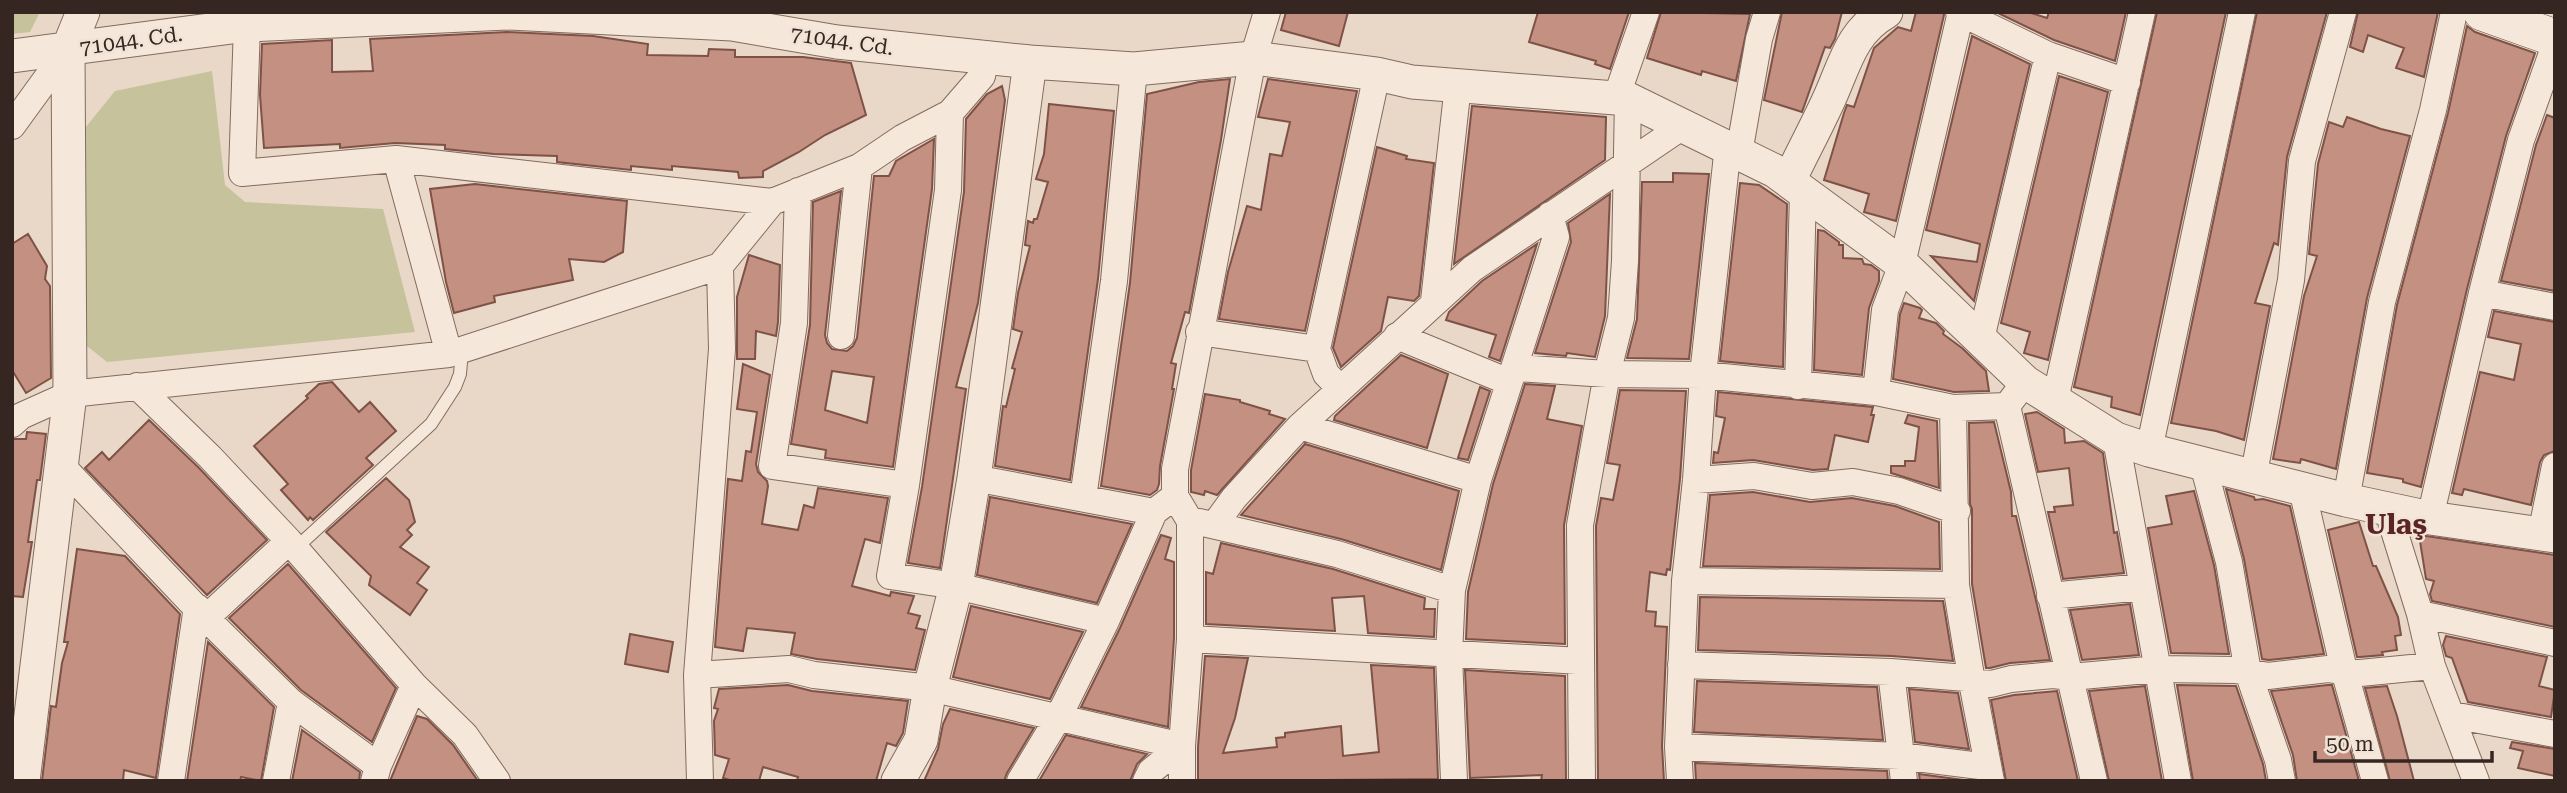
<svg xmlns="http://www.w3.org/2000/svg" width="2567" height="793" viewBox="0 0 2567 793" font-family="'Roboto Serif',serif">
<rect width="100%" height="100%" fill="#e9d8c7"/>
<!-- green -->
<path fill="#c6c29c" d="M12 12H40L30 32 12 34Z
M212 71 225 185 245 202 383 209 415 332 107 362 82 342 85 128 115 91Z"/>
<!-- building -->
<path fill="#c39082" stroke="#7f5247" stroke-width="2" fill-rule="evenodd" d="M1286 12H1348L1339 46 1281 30Z
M1538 12H1629L1610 69 1595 64 1596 61 1529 42Z
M1661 12 1750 14 1736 81 1702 71 1701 75 1647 58Z
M1782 12H1842L1835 39 1830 48 1825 47 1802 112 1764 100Z
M1916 12H1943L1944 15 1896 221 1864 212 1869 194 1824 180 1844 113 1847 105 1854 107 1874 48 1898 27 1911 31Z
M1996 12H2028L2047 18 2049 12H2126L2115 61 2054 40Z
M2157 12H2226L2140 415 2111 407 2112 397 2074 387Z
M2257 12H2327L2287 157 2278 245 2274 243 2255 303 2270 306 2244 440 2216 431 2171 423Z
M2358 12H2438L2424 77 2396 68 2404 48 2368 35 2363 52 2350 47Z
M2467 26 2475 32 2535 53 2506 136 2467 289 2421 487 2403 482V479L2367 473 2397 305 2448 113Z
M507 32 593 36 648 44 647 55 708 56 709 49 735 50V57H803L851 63 866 115 825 135 799 152 763 171V177L739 178 738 172 672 166V170L631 166V170L557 162V156L494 154 445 149V145L395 143 340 148V144L264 148 260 95 262 44 332 40V72L373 71 370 39Z
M1972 36 2030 64 1974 301 1931 256 1977 262 1980 244 1926 230Z
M2059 76 2108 92 2048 360 2024 353 2030 332 2001 323Z
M1230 79 1221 140 1189 313 1185 312 1171 363 1176 364 1172 389H1174L1160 466 1159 484 1157 490 1150 495 1101 486 1130 283 1147 94 1199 82Z
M1268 79 1357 91 1305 331 1219 319 1228 272 1247 206 1261 210 1270 154 1282 156 1290 122 1258 117Z
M1002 86 1005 100 978 303 956 387 966 389 940 568 908 563 922 487 964 192 966 119 987 94Z
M1049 104 1114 111 1098 279 1070 480 995 466 1003 406 1006 407 1015 369 1012 368 1022 332 1013 329 1018 293 1030 246 1025 245 1028 221 1033 223 1034 219H1037L1048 182 1036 179 1044 154Z
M1472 106 1606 117 1605 160 1454 264Z
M2547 115 2555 118V291L2501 281 2536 145Z
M2347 117 2381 129 2410 136 2367 298 2336 469 2301 459 2300 463 2273 459 2304 296 2317 256 2309 254 2318 164 2329 122 2343 127Z
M934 139 932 189 893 467 825 458 826 450 791 444 810 325 813 202 841 191 825 335 827 343 832 349 847 351 853 346 857 338 874 176H889L896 161ZM832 371 874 377 867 423 825 410Z
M1377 147 1407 156 1406 159 1434 163 1419 296 1414 301 1388 297 1381 331 1341 367 1333 348Z
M1673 173 1709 174 1689 359 1627 358 1637 319 1642 182H1673Z
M1740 183 1759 185 1787 204 1783 367 1720 361Z
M475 184 627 201 623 252 604 262 569 259 573 280 494 296 495 302 454 313 446 282 430 189Z
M1610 194 1605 316 1595 357 1567 353 1566 356 1535 353 1571 242 1568 223Z
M1818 230 1824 231 1839 242V245H1843V258L1862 259 1864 264 1871 265 1879 271V281L1869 308 1862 375 1814 370Z
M28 234 47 266 45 279 50 286 51 378 26 393 12 370V244Z
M1537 244 1500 361 1489 357 1496 335 1446 320 1449 312 1482 281Z
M749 255 780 265 778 322 776 336 756 331 755 359H737V297Z
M1904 303 1920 308 1922 310 1919 318 1936 323 1944 331 1943 334 1962 348 1986 371 1989 391 1954 392 1893 379 1900 314Z
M2494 311 2555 322V451L2544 455 2540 462 2531 505 2464 489 2462 495 2452 493 2480 372 2514 380 2521 344 2488 337Z
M1401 355 1448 374 1427 448 1334 420 1335 416Z
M743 364 770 375 756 464 758 472 767 481 768 486 762 524 798 530 804 505 814 508 818 488 888 498 880 543 865 539 852 586 890 596 891 592 914 596 908 613 920 616 916 628 925 630 915 670 817 659 791 654 795 633 747 628 743 651 715 647 728 479 742 481 746 451 751 452 757 412 737 409Z
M332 382 359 412 370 402 396 431 366 458 373 465 313 520 310 517 308 520 281 490 288 484 254 446 308 398 306 396 319 384Z
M1525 384 1555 386 1547 419 1582 426 1564 525 1565 644 1466 639 1468 592 1493 484Z
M1480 387 1490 391 1468 460 1458 458Z
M1620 390 1686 391 1680 479 1670 570 1667 569 1666 575 1650 572 1646 611 1656 612 1655 626 1667 627 1662 746 1664 781 1598 780 1596 526 1601 498 1613 500 1620 465 1607 463Z
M1718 392 1873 407 1871 415H1874L1868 442 1835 435 1828 469 1813 470 1753 460 1713 463 1714 452 1718 453 1725 418 1716 416Z
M1205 394 1240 400V402L1270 411 1269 414 1285 419 1217 495 1205 491 1204 495 1191 492V470Z
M2037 412 2064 429 2065 443 2084 441 2103 453 2114 533 2117 532 2124 573 2063 579 2048 512H2055L2054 507 2073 505 2069 468 2038 472 2025 414Z
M1908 415 1937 421 1939 488 1891 473V466H1905V461H1915L1919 427 1905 423Z
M149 420 199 468 267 540 207 595 85 468 102 452 109 460Z
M1994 422 2011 492 2012 516H2016L2050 660 2010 663 1990 668H1986L1972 584V509L1970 504 1969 423Z
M27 432 46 434 40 480H37L28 542H32L23 597 12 596V439H26Z
M1305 444 1459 491 1441 570 1341 539 1241 515Z
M386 478 409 500 415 522 407 530 412 535 400 547 429 567 417 583 427 590 410 615 369 585 371 576 326 532Z
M2226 489 2254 497 2255 500 2263 499 2290 506 2324 654 2269 660 2262 659 2244 559Z
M2194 491 2214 565 2229 654 2171 653 2148 528 2172 524 2166 496Z
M1753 492 1810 502 1852 498 1895 506 1939 522 1940 569 1703 566 1710 495Z
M990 497 1132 524 1097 603 977 575Z
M2359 522 2373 566H2376L2398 617 2401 635 2395 636 2397 650 2382 652 2383 655 2360 657H2357L2328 530Z
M1161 535 1171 538 1165 559 1174 562V638L1168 727 1081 707 1120 628Z
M2419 535 2555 555V627L2432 601 2430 594 2434 581 2426 579Z
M1221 543 1333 569 1425 598 1424 609H1435L1434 637 1368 633 1364 596 1332 598 1335 631 1206 624V572L1213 574Z
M77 549 125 556 180 614 156 778 124 770 123 781H42L51 706 56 707 62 663 68 642H64Z
M288 564 396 688 372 742 301 690 229 618Z
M1700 597 1943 601 1953 661 1892 656 1698 650Z
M2130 604 2139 655 2082 660 2070 610Z
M971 606 1083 632 1050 699 953 677Z
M630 634 673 642 668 672 625 664Z
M2446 636 2547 657 2539 686 2555 690 2551 717 2468 702 2452 658 2446 656 2443 645Z
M208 642 274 707 261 781 241 777 240 781H187Z
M1205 656 1248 658 1235 718 1223 753 1277 747 1276 738 1285 737V733L1341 726 1343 756 1379 752 1371 665 1434 668 1438 779 1198 781V747Z
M1465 670 1565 676 1566 781H1541L1542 775 1470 778Z
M1697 681 1877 687 1883 740 1694 732Z
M788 685 812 691 908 701 903 733 896 746 887 743 876 781H797L798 777 763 767 759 781H733L723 778 729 759 715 755 714 721 718 709 714 708 719 689Z
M2177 685 2236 686 2263 764 2266 781H2193Z
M2328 685H2332L2359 781H2297L2293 755 2271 691Z
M2145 686 2162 781H2109L2089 691Z
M2387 686 2397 716 2414 781H2390L2365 688Z
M1909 689 1958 693 1969 749 1915 742Z
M2057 691 2078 781H2006L1991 700 2014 695Z
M950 709 1034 728 1007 773 1004 781H924L938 749 943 724Z
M417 716 427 719 453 745 478 781H390Z
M302 730 360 772 359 781H292Z
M1066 735 1147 754 1137 764 1130 781H1039Z
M2512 742 2555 749V776L2518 768 2523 751 2510 748Z
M1695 763 1887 771 1888 781H1696Z
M1919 774 1971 781H1920Z"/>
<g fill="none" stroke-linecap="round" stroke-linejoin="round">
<!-- service casing -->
<g stroke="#836b5f" stroke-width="14">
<path id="service" d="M296 548 431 424 455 387 460 374 462 350"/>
</g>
<!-- minor casing -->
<g stroke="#836b5f" stroke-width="28">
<path id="minor" d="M251 12 247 25 242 173 396 159 772 202
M1959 12 2048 55 2127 82
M1616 98 1646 12
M950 113 948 190 906 485 890 576 956 586 1106 621
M12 126 68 49
M1739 153 1759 39 1767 12
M396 159 449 354
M798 191 794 323 772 466 906 485
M2482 293 2555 307
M1434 301 1458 85
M1199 332 1317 349 1326 374 1340 388
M841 336 859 167
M1397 336 1509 382
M1981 339 2048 55
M1317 349 1377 74
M1516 368 1607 374 1703 375 1876 392 1953 408 2007 406 2025 382
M137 386 210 457 289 541 414 685 465 735 497 781
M1798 386 1803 192
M1876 392 1885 310 1902 264 1961 12
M2055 400 2142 12
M2007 406 2094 781
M1953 408 1956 585 1972 682 1991 781
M12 424 21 416 70 394 449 354 720 266 772 202 859 167 902 138 950 113 982 76 986 58
M1300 426 1478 480
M2116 439 2178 781
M2149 450 2242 12
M2203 464 2229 562 2248 672 2278 760 2282 781
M61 465 206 618 291 702 378 766
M974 478 1154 512
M2253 478 2291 280 2302 161 2343 12
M1696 480 1754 476 1812 486 1853 482 1899 491 1957 511
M2302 489 2344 670 2375 781
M1083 498 1114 281 1134 69
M2346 500 2382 302 2433 110 2454 12
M2387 508 2420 614 2432 666 2476 781
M2430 518 2482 293 2521 140 2555 45
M1199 522 1337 554 1452 590
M1215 524 1234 498 1300 426 1472 269 1683 126
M2541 534 2555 466
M1685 581 1956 585
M2050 596 2142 587
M2420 614 2555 643
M206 618 289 541
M1190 639 1581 661
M1681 665 1891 672 1966 678 1972 682 1991 684 2011 679 2053 675 2071 677 2158 669 2236 670 2268 676 2328 669 2360 673 2432 666
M1891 672 1904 781
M697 675 789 669 814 675 930 688 1182 746
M2452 715 2555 734
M1678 747 1900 756 1988 767
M171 781 197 607
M276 781 291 702
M374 781 378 766 414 685
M700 781 697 675 722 349 720 266
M1020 781 1058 718 1106 621 1154 512 1175 496
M1146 781 1151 771 1182 746
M1182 781V746L1190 639V521L1175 496V469L1253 58 1267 12
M1454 781 1449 655 1452 590 1478 480 1556 237 1550 215
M1582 781 1580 525 1607 374 1621 318 1625 261 1628 99
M1680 781 1678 747 1685 581 1696 480 1703 375 1728 146"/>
</g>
<!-- tertiary casing -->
<g stroke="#836b5f" stroke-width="35">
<path id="tertiary" d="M12 56 247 25 507 13 732 24 837 42 1030 62 1134 69 1253 58 1377 74 1412 82 1628 99 1775 171 1902 264 2025 382 2116 439 2149 450 2346 500 2430 518 2555 536
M1789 181C1802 153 1817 126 1830 97 1845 64 1851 32 1886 12
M23 781 70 394 68 49 83 12
M898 781 921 740 930 688 956 586 974 478 1030 62"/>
</g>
<!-- secondary casing -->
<g stroke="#654c42" stroke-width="38">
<path id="secondary" d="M2482 12 2555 38"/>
</g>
<!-- service -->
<use href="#service" stroke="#f5e7da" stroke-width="12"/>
<!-- minor -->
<use href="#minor" stroke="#f5e7da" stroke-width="26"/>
<!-- tertiary -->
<use href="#tertiary" stroke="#f5e7da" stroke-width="33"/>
<!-- secondary -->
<use href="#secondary" stroke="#f5e7da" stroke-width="37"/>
</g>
<g text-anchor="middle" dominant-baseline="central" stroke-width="5" stroke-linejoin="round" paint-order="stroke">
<!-- street labels -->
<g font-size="21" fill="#352621" stroke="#f1e4d6">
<text transform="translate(131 41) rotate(-8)">71044. Cd.</text>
<text transform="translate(842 41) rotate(8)">71044. Cd.</text>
</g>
<!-- district labels -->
<g font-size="28" font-weight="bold" fill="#5c2525" stroke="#f1e4d6">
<text x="2396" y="524">Ulaş</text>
</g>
</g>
<!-- border -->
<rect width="2567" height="793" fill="none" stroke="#352621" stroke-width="28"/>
<!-- scale -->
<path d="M2315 751v10h177v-10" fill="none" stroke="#352621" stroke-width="3.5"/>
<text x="2326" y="751" font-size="21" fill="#352621" stroke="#f1e4d6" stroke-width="5" paint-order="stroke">50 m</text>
</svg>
